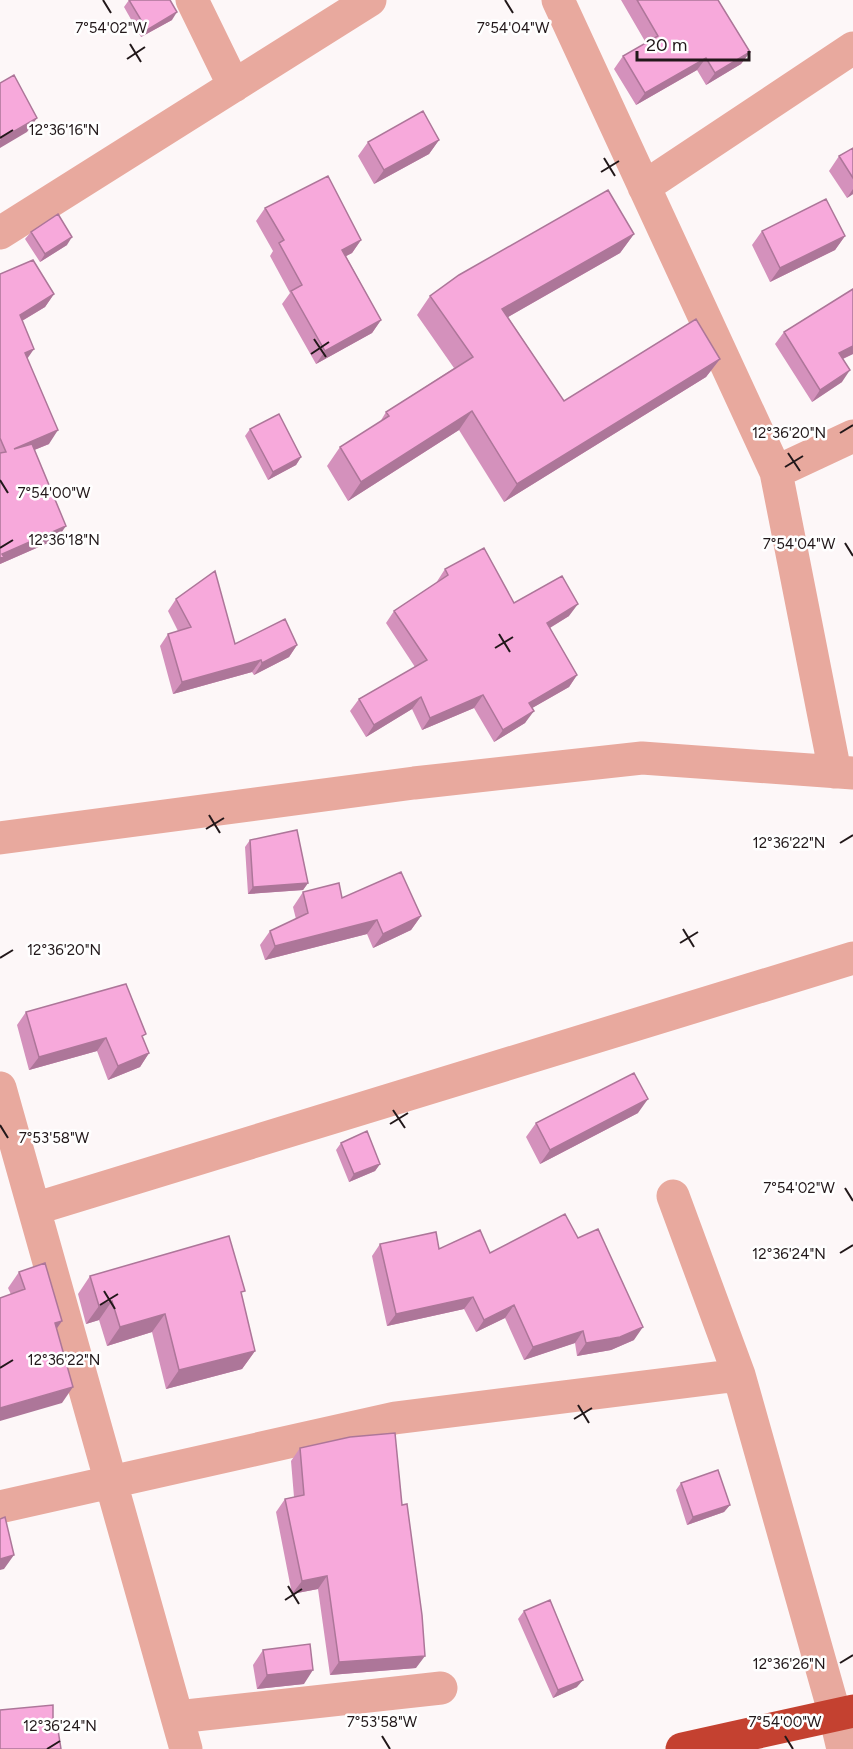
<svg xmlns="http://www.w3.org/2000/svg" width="853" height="1749" viewBox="0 0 853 1749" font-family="Figtree,sans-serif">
<rect width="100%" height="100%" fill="#fdf7f8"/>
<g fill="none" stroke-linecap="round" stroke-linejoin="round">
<!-- minor -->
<path stroke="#e8a99e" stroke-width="33" d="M192 0 234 86
M558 0 776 472 853 436
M644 187 853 48
M0 233 370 0
M776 472 835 772
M0 838 414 783 642 758 853 773
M0 1088 186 1749
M673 1196 739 1375 835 1715 843 1749
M34 1209 853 958
M0 1507 395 1418 739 1375
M177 1717 441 1688"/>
<!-- highway -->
<path stroke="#c44130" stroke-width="33" d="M682 1749 853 1711"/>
</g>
<!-- wall -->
<path fill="#d491bc" d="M129 0H170L172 20 141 37 124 7Z
M621 0H718L750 52 741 64 706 85 697 70 636 105 614 69 623 56 646 43Z
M439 140 429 154 374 184 358 156 368 142Z
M853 148V194L847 198 829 171 839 156Z
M265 208 361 240 352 253 346 256 381 320 372 333 316 364 282 304 290 293 270 256 273 251 256 221Z
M762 231 845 236 835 250 770 282 752 245Z
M31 232 67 245 40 262 25 239Z
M634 234 620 253 508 317 564 401 720 359 706 377 504 502 459 430 348 501 327 466 340 447 380 422 386 412 454 368 417 315 430 296Z
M0 274 54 294 45 307 22 321 27 358 49 444 34 450 57 539 0 564Z
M853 289V354L843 359 842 382 812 402 775 344 784 332Z
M250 429 301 457 296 465 268 480 245 436Z
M445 569 514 603 569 616 550 628 577 675 569 687 532 708 525 723 494 742 474 708 422 730 412 709 366 737 350 711 359 699 415 667 386 623 394 611 436 583Z
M176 599 235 644 297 645 289 657 254 675 252 672 173 694 160 646 168 634 178 631 168 611Z
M250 840 308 883 303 890 248 894 245 847Z
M303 892 342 898 421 916 411 930 373 948 367 934 265 960 260 945 270 931 296 919 293 907Z
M26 1012 143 1039 149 1053 140 1067 108 1080 97 1051 29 1070 17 1025Z
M638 1113 540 1164 526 1137 536 1123Z
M341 1143 380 1164 375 1171 349 1182 336 1150Z
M380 1244 490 1253 634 1340 611 1350 577 1356 575 1343 524 1360 505 1318 476 1332 464 1309 387 1326 372 1256Z
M19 1272 62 1321 56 1329 62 1403 8 1288Z
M90 1276 242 1296 255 1351 242 1369 166 1389 152 1332 107 1346 99 1320 86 1324 78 1294Z
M300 1448 416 1668 330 1675 318 1589 292 1594 276 1512 285 1499 294 1497 291 1461Z
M681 1483 730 1505 724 1512 687 1525 676 1490Z
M524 1611 577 1687 553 1698 518 1619Z
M263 1650 304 1684 257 1689 253 1665Z"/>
<!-- shaded-wall -->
<path fill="#ad7699" d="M177 12 172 20 141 37 147 30Z
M750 52 741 64 706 85 715 73Z
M706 58 697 70 636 105 645 93Z
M37 118 27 132 0 148V140L1 139Z
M439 140 429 154 374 184 384 170Z
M853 189V194L847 198Z
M634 234 620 253 489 328 502 309Z
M845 236 835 250 770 282 780 268Z
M72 237 67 245 40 262 45 254Z
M361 240 352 253 333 263 342 250Z
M54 294 45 307 10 328 20 315Z
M381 320 372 333 316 364 325 351Z
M853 346V354L831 364 839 353Z
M34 349 25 362V353Z
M720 359 706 377 504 502 517 484Z
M850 370 842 382 812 402 820 390Z
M472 411 459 430 348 501 361 482Z
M58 430 49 444 5 462 14 449Z
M301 457 296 465 268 480 273 472Z
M66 526 57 539 0 564V557L2 554Z
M578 604 569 616 538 635 547 623Z
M297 645 289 657 254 675 262 663Z
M261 660 252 672 173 694 182 682Z
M577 675 569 687 520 715 529 703Z
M483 695 474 708 422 730 430 718Z
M421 697 412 709 366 737 374 725Z
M534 711 525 723 494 742 503 730Z
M308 883 303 890 248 894 253 887Z
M421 916 411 930 373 948 383 934Z
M377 920 367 934 265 960 275 946Z
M106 1038 97 1051 29 1070 39 1057Z
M149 1053 140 1067 108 1080 118 1066Z
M648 1099 638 1113 540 1164 550 1150Z
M380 1164 375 1171 349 1182 354 1174Z
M473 1297 464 1309 387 1326 396 1314Z
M112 1301 99 1320 86 1324 99 1306Z
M514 1305 505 1318 476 1332 484 1320Z
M165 1314 152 1332 107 1346 120 1327Z
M62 1321 51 1337 55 1323Z
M643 1327 634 1340 611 1350 577 1356 586 1343Z
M583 1331 575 1343 524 1360 533 1347Z
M255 1351 242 1369 166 1389 179 1370Z
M73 1387 62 1403 0 1421V1408Z
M730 1505 724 1512 687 1525 693 1517Z
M14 1555 4 1569 0 1570V1559Z
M327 1576 318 1589 292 1594 302 1581Z
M425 1656 416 1668 330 1675 339 1662Z
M313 1670 304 1684 257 1689 267 1675Z
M583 1680 577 1687 553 1698 558 1690Z"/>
<!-- building -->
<path fill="#f7a9db" stroke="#ad7699" stroke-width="1.5" d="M129 0H170L177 12 147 30Z
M637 0H718L750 52 715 73 706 58 645 93 623 56 658 36Z
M14 75 37 118 1 139 0 137V83Z
M423 111 439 140 384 170 368 142Z
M853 148V178L839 156Z
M328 176 361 240 342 250 381 320 325 351 291 291 302 285 279 243 284 240 265 208Z
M608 190 634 234 502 309 564 401 696 319 720 359 517 484 472 411 361 482 340 447 389 416 386 412 473 357 430 296 459 275Z
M826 199 845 236 780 268 762 231Z
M58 214 72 237 45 254 31 232Z
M33 260 54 294 20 315 34 349 25 353 58 430 14 449 32 444 66 526 2 554 4 557 0 558V453L6 452 0 438V274Z
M853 289V346L839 353 850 370 820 390 784 332Z
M279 414 301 457 273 472 250 429Z
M484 548 514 603 562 576 578 604 547 623 577 675 529 703 534 711 503 730 483 695 430 718 421 697 374 725 359 699 427 660 394 611 448 575 445 569Z
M215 571 235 644 285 619 297 645 262 663 261 660 182 682 168 634 191 627 176 599Z
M297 830 308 883 253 887 250 840Z
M401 872 421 916 383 934 377 920 275 946 270 931 308 913 303 892 339 883 342 898Z
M126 984 146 1034 142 1036 149 1053 118 1066 106 1038 39 1057 26 1012Z
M634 1073 648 1099 550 1150 536 1123Z
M367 1131 380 1164 354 1174 341 1143Z
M565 1214 578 1238 598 1229 643 1327 620 1337 586 1343 583 1331 533 1347 514 1305 484 1320 473 1297 396 1314 380 1244 436 1232 439 1249 480 1230 490 1253Z
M229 1236 245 1291 241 1292 255 1351 179 1370 165 1314 120 1327 112 1301 99 1306 90 1276Z
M45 1263 62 1321 55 1323 73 1387 0 1408V1298L25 1289 19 1272Z
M395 1433 402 1505 407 1504 422 1615 425 1656 339 1662 327 1576 302 1581 285 1499 304 1495 300 1448 350 1437Z
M718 1470 730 1505 693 1517 681 1483Z
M5 1517 14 1555 0 1559V1519Z
M550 1600 583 1680 558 1690 524 1611Z
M310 1644 313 1670 267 1675 263 1650Z
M53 1705V1731L58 1730 61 1749H0V1710Z"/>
<!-- ticks -->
<path fill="none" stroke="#22181a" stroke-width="2" d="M103 0 111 13M505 0 513 13M130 44 141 62M127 59 145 47M0 138 13 130M604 158 615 176M601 172 619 161M314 339 326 357M311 354 329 342M840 433 853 425M788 453 800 471M785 467 803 456M0 480 8 493M845 543 853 556M0 548 13 540M499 634 510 652M495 648 513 637M209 815 220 833M206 829 224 818M840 843 853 835M683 929 694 947M680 943 698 932M0 958 13 950M393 1110 405 1128M390 1124 408 1113M0 1125 8 1138M845 1188 853 1201M840 1253 853 1245M104 1291 115 1309M100 1305 118 1294M0 1368 13 1360M578 1405 589 1423M574 1419 592 1408M288 1586 299 1604M285 1600 302 1589M840 1663 853 1655M382 1736 390 1749M785 1736 793 1749M47 1749 60 1741"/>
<g font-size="15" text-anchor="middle" fill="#22181a" stroke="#fff" stroke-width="5" stroke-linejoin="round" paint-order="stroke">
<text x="111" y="33">7°54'02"W</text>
<text x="513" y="33">7°54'04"W</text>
<text x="64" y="135">12°36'16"N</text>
<text x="789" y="438">12°36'20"N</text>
<text x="54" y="498">7°54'00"W</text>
<text x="64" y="545">12°36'18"N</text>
<text x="799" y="549">7°54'04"W</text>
<text x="789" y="848">12°36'22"N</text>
<text x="64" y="955">12°36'20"N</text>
<text x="54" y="1143">7°53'58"W</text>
<text x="799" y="1193">7°54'02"W</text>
<text x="789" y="1259">12°36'24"N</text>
<text x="64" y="1365">12°36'22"N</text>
<text x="789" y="1669">12°36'26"N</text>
<text x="382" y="1727">7°53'58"W</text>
<text x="785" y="1727">7°54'00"W</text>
<text x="60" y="1731">12°36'24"N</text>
</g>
<!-- scale -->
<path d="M637 51v9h112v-9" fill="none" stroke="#22181a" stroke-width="3"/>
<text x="646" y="51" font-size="18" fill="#22181a" stroke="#ffffff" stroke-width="4.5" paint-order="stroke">20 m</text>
</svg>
